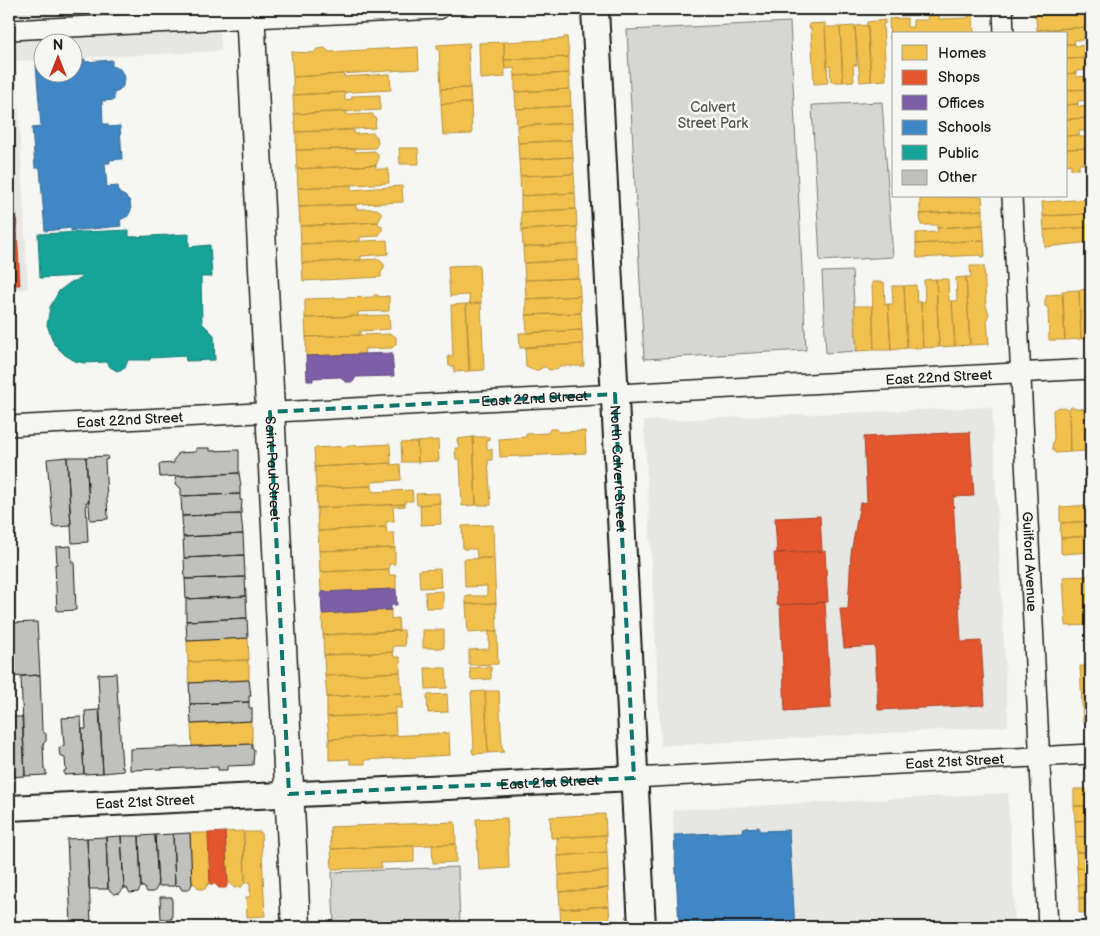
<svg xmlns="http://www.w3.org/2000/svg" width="1100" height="936" viewBox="0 0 1100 936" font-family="'Balsamiq Sans',sans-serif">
<rect width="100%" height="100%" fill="#f6f6f2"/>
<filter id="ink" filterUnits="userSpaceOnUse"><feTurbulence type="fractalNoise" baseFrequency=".02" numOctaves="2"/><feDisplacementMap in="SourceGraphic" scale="10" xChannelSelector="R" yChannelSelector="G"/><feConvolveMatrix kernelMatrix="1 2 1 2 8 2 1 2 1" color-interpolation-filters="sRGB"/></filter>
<g filter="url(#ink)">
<!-- built -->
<path fill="#e6e6e2" d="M9 9H218L221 51 73 58 72 42H42V60L16 61 28 289 9 290Z
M992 407 1008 726 661 746 644 421Z
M1008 793 1015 927H679L673 810Z"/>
<!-- green -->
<path fill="#d6d6d2" stroke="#797977" d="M790 22 806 350 644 359 627 30Z
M882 102 893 257 820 261 812 105Z
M852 271 857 351 826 353 822 272Z
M458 867 460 927H334L332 872Z"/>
<!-- homes -->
<path fill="#f2c14e" stroke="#b2903f" d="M1058 9H1067V13L1088 12 1089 27 1037 30 1036 18 1032 14 1034 12 1037 15 1058 14Z
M927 15H939V19L968 18V16L973 15 974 34H894V39H890L889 19 907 18V27H913V20H928Z
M885 20V24H883L886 80 871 81 867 22Z
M825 23 828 83 814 84 811 28H809V24Z
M868 25 871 81 860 82 855 26Z
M855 26 857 65H853L854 81 843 82 840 27Z
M825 27H840L843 82H831L830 66H827Z
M1089 27V40H1074L1075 44H1066V34H1037V30Z
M564 37H567L569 57 504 60V42L564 39Z
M504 42 505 77 480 79 479 43Z
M469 43 470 47H468L470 88 441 89 439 49H437V45Z
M1066 44H1075V46L1090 45V58L1066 59Z
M418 47 419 69 293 77 291 52 314 53 317 49 325 48 329 52Z
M569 57V73L515 76 514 68 505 69 504 60Z
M1090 58 1091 70 1076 71V73L1066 74V59Z
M569 73 570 89 515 92V76Z
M1076 73V77L1091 76V89L1066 90V74Z
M344 74V77L390 74 391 90 293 95V77Z
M470 88 471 103 441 104V89Z
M570 89 571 106 516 109 515 92Z
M1091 89V100L1078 101V104L1066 105V90Z
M345 92V100L352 99V96L380 95V110L294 114 293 95Z
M471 103 472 134 443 135 441 104Z
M1078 104V107L1091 106V118L1066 119V105Z
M571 106 572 123 517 126 516 109Z
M347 111V115L373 114V117L376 118 375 128 296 132 294 114Z
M1091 118V131H1079V135L1066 136V119Z
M572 123V140L518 143 517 126Z
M354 130V134L374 133V135L377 137 378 143 375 148 296 150V132Z
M1079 135 1080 137H1091V148L1066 149V136Z
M572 140 573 157 519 160 518 143Z
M399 148H418L419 164H400Z
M1091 148V164H1079V169H1071V164L1066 165V149Z
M355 149V152L375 151 378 155V161L376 165 297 169 296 150Z
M573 157 574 174 520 176 519 160Z
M376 165V169H388L389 183 298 188 297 169Z
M574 174 575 193 521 196 520 176Z
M351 185V190L402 186 403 202 299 207 298 188Z
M575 193 576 209 521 212V196Z
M982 196 983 210 920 214V199Z
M1091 199V210H1087V214L1043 216 1042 202Z
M356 205V209H377L381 212V217L378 222 300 226 299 207Z
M576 209 577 227 522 230 521 212Z
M983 210V225L937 228V225H921L920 214Z
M1087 214V217L1091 216V227L1044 230 1043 216Z
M378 222V224L382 226V231L378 236 360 237V241L301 244 300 226Z
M983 225 984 240 916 244V233L938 232 937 228Z
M577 227 578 244 523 247 522 230Z
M1091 227V242L1045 247 1044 230Z
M387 240 388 254 361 256V260L302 263 301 244Z
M984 240 985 256 981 257V255L917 258 916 244Z
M578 244V260L524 263 523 247Z
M380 259 381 262 384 264V269L381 272V277L303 281 302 263Z
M578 260 579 278 525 280 524 263Z
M479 265 481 303 470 304 469 295 450 296 448 266Z
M970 266H984L986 306 989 313 987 320 989 344 970 345 966 277H971Z
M966 277 970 345 955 346 952 301H957L956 278Z
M579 278 580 296 526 299 525 280Z
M936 279H948L949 301H952L955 346 939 347Z
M936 279 939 347 923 348 921 302H925L924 280Z
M872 282H884L885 305 888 304 891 350H874Z
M916 285 917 302H921L923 348H907L904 286Z
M892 286H904L907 348 891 350 888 304H893Z
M1091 289V338L1081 339 1079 290Z
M1079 290 1081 339 1065 340 1062 291Z
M1063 294 1065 340H1049L1048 308 1045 306V300L1047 295Z
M374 295H378V297L389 296V311L358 312V316L305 318V299L374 297Z
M580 296 581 313 526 315V299Z
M481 303 484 370 469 371 466 304Z
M466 304 470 369 469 371 454 372V366H449L448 356H453L451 305Z
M854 306H872L874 350 857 351Z
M581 313 582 330 527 333 526 315Z
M389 315 390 329 360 331V335L306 337 305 318Z
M582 330 583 344 520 348 519 333Z
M391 334 396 337V344L392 348 364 349 365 354 306 356V337Z
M583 344 584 366H559L557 369 549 370 546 367H543L539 370H533L526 367 525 347Z
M1091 406V476L1089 451H1085L1084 409Z
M1060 407 1069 409 1070 452 1055 453 1052 447 1054 438 1053 410Z
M1071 407 1084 409 1085 451 1070 452 1069 409Z
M550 429H557L559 432 585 431 586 453 500 457 499 439 526 437V434L548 433Z
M473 437H489V440H487V449H492V460H488L491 505H476Z
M473 437 476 505 462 506 460 459H456L455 448H459L457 439Z
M438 440 439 461 418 462 417 442Z
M417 442 418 462H402L401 443Z
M390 444 391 463 315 467 314 448Z
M391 463V465L400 464 401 480 372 482V486L316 488 315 467Z
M372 486 373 492 412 490 413 501H405V504L317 508 316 488Z
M439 493 440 503 417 505 416 494Z
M440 503 441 524 421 525 420 505Z
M405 504V506L393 507 394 521 386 522V527L318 531 317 508Z
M1091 505V521L1061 523 1060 521V507Z
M1091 521V536L1061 538 1060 532 1061 523Z
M493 525 494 558H477L476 549H463L462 526Z
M386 527 387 533H394L395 548 319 551 318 531Z
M1091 536V552L1062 554 1061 552V538Z
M395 548V564H389V569L320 572 319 551Z
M494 558 496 603 466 604V596H487V586L465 587 464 559Z
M389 569V575H396V589L321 592 320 572Z
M440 569 441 587 420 588 419 570Z
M1091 576V625L1066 626 1063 577Z
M443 591V608H426L425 592Z
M496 603 497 631 468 633 466 604Z
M391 610V619L398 618 399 631 323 635 322 614Z
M404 630 405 646H393V652L324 655 323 635Z
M423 630H444V648H423Z
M497 631 498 664 469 665V650L489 649V632Z
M248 638 249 660 188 662 187 641Z
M393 652 394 657H400V672L325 676 324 655Z
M249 660 248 661V665H249V680L189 683 188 662Z
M1080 666H1091V721H1083Z
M491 667V679L471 680 470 668Z
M425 668H446L447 688 426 689Z
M400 672 402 693 327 697 325 676Z
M485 691H499L502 748H503L504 752 488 753Z
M485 691 488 753 473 754 472 749H474L471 692Z
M402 693V708H395V714L327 717V697Z
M447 694 448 712 428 713 427 695Z
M395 714 396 735 329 739 327 717Z
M251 721V727H252V744L192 746 191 724Z
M449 733 450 755 365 760V764H350V759L329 760V739Z
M1074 789H1091V806H1074Z
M1074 806H1091V820L1075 821Z
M605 814 606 835 551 838 550 817Z
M507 818 509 868 479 870 476 819Z
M1091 820V836L1076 837 1075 821Z
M455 822 456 844 331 849 330 827Z
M243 831 245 883 241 887 234 888 231 883H228L225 832Z
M244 832H261L265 916 247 917 246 897H250V882L245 883Z
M190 833H208L210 884H208L205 889H199L195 884H192Z
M606 835 607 852 558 856 557 838Z
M1091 836V852H1076V837Z
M456 844V862L433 863 432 845Z
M414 846V862L381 863V868L332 869 331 849Z
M607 852 608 871 559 875 558 856Z
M1076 852H1091V868H1077Z
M1077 868H1091V884L1078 885Z
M608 871V888L559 892V875Z
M1091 884V898H1079L1078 885Z
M608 888 609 906 560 909 559 892Z
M1079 898H1091V913H1079Z
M609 906 610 922 561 925 560 909Z
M610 922 611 927H561V925Z"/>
<!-- shops -->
<path fill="#e4572e" stroke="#a84529" d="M9 212H16L20 285H9Z
M970 432 974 496 953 497 961 642 981 641 985 705 878 710 875 646 844 648 840 609H848L851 553 860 503 867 502 864 437Z
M820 516 822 551 777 553 775 518Z
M825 551 828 602 777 605 774 553Z
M825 602 831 708 785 711 780 605Z
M225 832 228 883 226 888H219L215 884H210L208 833Z"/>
<!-- offices -->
<path fill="#7b5ea7" stroke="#5e4a7d" d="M392 353 394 376 356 377 353 382H345L341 377 313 378V381H307L306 356Z
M396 589 397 605H391V610L322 614 321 592Z"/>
<!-- schools -->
<path fill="#3f88c5" stroke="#346892" d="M85 59V62L112 60V66L120 69 124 76 123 86 119 91 114 93V100L102 101 103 124H108V127L120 126 122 159 109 160 110 163H105L107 187 118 186 119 193 125 196 130 201 131 210 128 216 120 220 121 226 71 231V228L45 231 40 168H35L32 128 41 127 36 65 42 64V72H72V60Z
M759 827V831L789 830 795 927H679L674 835 743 832V828Z"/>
<!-- public -->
<path fill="#17a398" stroke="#187a73" d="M129 230V237L189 234V247L210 245 212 277H201L202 323 214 335 215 360 186 361 185 356 150 358V360H128L125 368 117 371 110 367 107 362 84 363 75 361 65 355 54 344 47 325 50 307 59 291 71 282 81 279V276L40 278 38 234Z"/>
<!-- building -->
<path fill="#c0c0bd" stroke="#1c1c1c" d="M196 448H210V451L239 450V473L160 477 159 464 174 463V459L178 455V453L196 452Z
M107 456 108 459 105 460 108 519 90 520 86 457Z
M67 457 71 526 53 527 47 459Z
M67 457H86L89 502H86L88 542 72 543Z
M239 473 241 486H240V494L181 496V488L176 485 175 480 179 476Z
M240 494V500H242L241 514 182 516 181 496Z
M241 514 243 534 183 537 182 516Z
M243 534 244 555 184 558 183 537Z
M71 546 72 563 74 562 76 610 57 611 55 564H57L56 547Z
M244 555 245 577 185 579 184 558Z
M245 577 246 596 186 599 185 579Z
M246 596 247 618 186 621V599Z
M247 618 248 638 187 641 186 621Z
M37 622 40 675 9 677V623Z
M116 673 122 767H123L124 771 103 773 98 674Z
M40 675 42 731 46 734V741L43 744 44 770H46V775L25 776 21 676Z
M249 680 251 696H249V702L190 704 189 683Z
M249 702V708H252V717H251V721L191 724 190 704Z
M99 710 103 773 84 774 82 729H86L85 711Z
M12 717H22L25 776 9 777V733L13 728Z
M81 717 84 774 64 775V771L66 770 65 758 60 756 59 748 64 745 62 718Z
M252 744V749H254L253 765 227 766V770H218V767L130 770V749Z
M190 833 192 884 189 890H182L179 885 175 886 173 834Z
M173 834 175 886H158L155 835Z
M155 835 158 886 154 892H147L144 887H141L139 836Z
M121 836 124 888 120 893 114 894 108 889 106 837Z
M121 836H139L141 887 138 892 130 893 127 888H124Z
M106 837 108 889H89L87 838Z
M87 838 91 924 71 925 67 839Z
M160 897H172V919H161Z"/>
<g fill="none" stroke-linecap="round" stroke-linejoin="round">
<!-- minor casing -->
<g stroke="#1c1c1c" stroke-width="22">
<g id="minor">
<path d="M1003 9 1004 34"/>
<path d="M9 30 439 9"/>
<path id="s1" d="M1012 196 1048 927"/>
<path id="s2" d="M9 426 1091 369"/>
<path id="s3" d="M634 778 1091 754"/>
</g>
</g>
<!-- tertiary casing -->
<g stroke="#1c1c1c" stroke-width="28">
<g id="tertiary">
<path id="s4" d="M9 808 634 778"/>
</g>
</g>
<!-- secondary casing -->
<g stroke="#1c1c1c" stroke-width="30">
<g id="secondary">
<path id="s5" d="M595 9 642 927"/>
</g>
</g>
<!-- primary casing -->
<g stroke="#1c1c1c" stroke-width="31">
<g id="primary">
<path id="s6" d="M250 9 296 927"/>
</g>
</g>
<!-- minor -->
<use href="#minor" stroke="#f6f6f2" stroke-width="19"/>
<!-- tertiary -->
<use href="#tertiary" stroke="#f6f6f2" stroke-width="24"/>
<!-- secondary -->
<use href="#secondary" stroke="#f6f6f2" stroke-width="26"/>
<!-- primary -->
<use href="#primary" stroke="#f6f6f2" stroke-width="28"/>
</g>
</g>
<!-- marked area -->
<path fill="none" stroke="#0f766e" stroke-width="4" stroke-dasharray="10 6" stroke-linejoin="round" d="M615 394 634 778 289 794 270 412Z"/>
<g text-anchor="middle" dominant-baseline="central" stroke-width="5" stroke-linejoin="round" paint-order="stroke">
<!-- park labels -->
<g font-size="14" fill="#545453" stroke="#f6f6f2">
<text x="713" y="107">Calvert<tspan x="713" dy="16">Street Park</tspan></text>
</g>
<!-- street labels -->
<g font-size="14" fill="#1c1c1c" stroke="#f6f6f2">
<text stroke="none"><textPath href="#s2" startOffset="931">East 22nd Street</textPath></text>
<text stroke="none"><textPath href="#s2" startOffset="526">East 22nd Street</textPath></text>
<text stroke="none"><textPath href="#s2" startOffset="121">East 22nd Street</textPath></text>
<text stroke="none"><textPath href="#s6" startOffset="460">Saint Paul Street</textPath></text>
<text stroke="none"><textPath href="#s5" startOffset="460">North Calvert Street</textPath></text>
<text stroke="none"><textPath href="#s1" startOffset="366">Guilford Avenue</textPath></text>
<text stroke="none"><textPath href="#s3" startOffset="321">East 21st Street</textPath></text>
<text stroke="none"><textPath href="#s4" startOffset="541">East 21st Street</textPath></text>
<text stroke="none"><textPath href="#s4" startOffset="136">East 21st Street</textPath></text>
</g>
</g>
<!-- margin -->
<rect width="1100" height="936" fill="none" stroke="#f6f6f2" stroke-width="30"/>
<rect x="15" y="15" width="1070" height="906" fill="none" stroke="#1c1c1c" stroke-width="2" filter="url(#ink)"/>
<!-- legend -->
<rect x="892" y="32" width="175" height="165" fill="#f6f6f2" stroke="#9f9f9c"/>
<rect x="902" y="45" width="25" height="15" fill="#f2c14e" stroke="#9f9f9c"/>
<text x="938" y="58" font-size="15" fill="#1c1c1c">Homes</text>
<rect x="902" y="70" width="25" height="15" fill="#e4572e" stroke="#9f9f9c"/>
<text x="938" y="82" font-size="15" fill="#1c1c1c">Shops</text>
<rect x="902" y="95" width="25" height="15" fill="#7b5ea7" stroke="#9f9f9c"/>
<text x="938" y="108" font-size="15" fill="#1c1c1c">Offices</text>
<rect x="902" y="120" width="25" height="15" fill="#3f88c5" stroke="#9f9f9c"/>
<text x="938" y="132" font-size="15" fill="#1c1c1c">Schools</text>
<rect x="902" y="145" width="25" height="15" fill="#17a398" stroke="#9f9f9c"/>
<text x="938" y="158" font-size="15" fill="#1c1c1c">Public</text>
<rect x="902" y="170" width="25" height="15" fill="#c0c0bd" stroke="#9f9f9c"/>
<text x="938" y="182" font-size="15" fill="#1c1c1c">Other</text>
<!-- north arrow -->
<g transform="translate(58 58)"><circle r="24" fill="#f6f6f2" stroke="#9f9f9c"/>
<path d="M0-4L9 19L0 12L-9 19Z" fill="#c8321e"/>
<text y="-8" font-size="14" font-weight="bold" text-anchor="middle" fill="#1c1c1c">N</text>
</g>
</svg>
